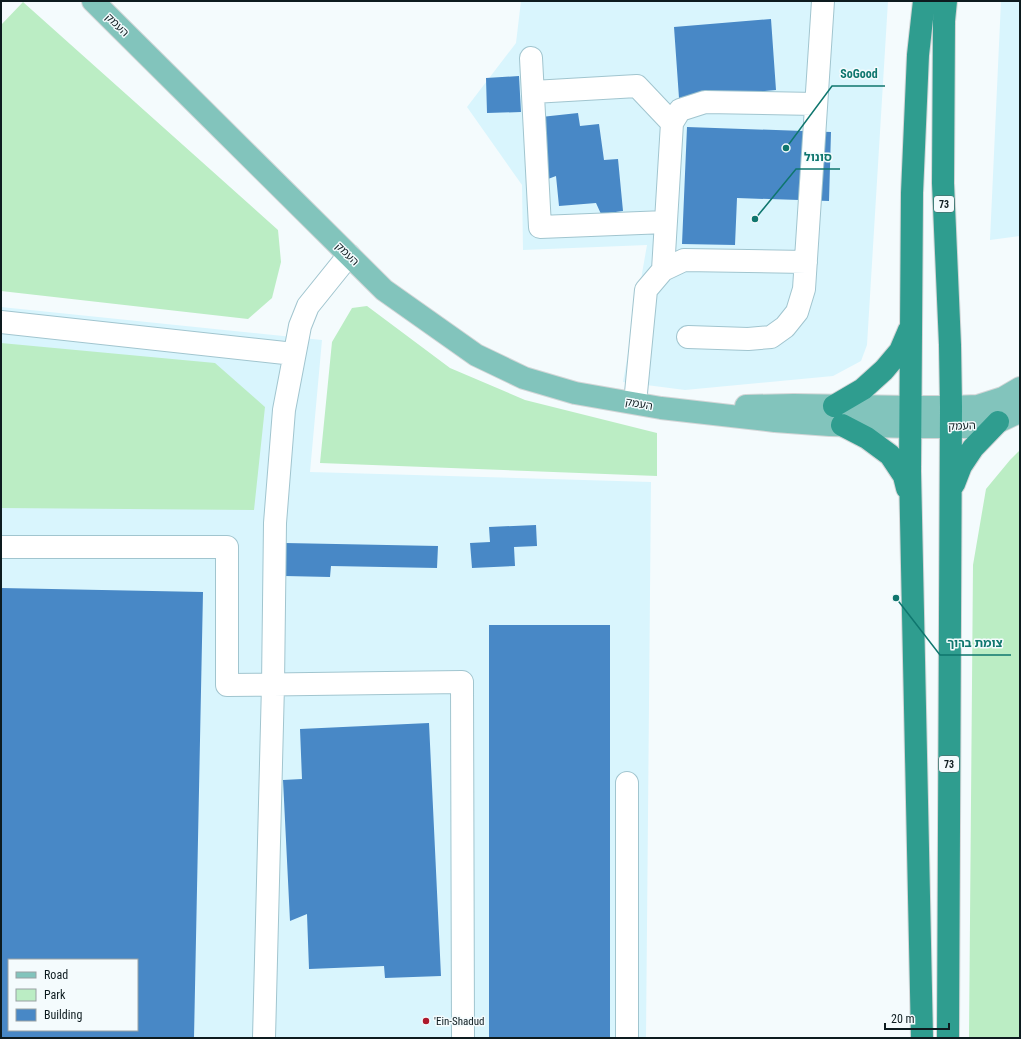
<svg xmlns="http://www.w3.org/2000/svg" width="1021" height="1039" viewBox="0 0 1021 1039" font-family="'Roboto Condensed','Noto Sans Hebrew',sans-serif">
<rect width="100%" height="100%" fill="#f4fbfd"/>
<!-- built -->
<path fill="#d9f5fd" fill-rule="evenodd" d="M521 1H888L867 345 861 361 833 376 685 390 623 382 647 245 523 250 522 185 467 107 516 43Z
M1001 1H1020V236L990 240Z
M1 307 322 340 310 472 651 482 646 1038H1ZM9 960H137V1030H9Z"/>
<!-- green -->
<path fill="#bbedc4" d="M23 2 278 230 281 262 272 298 248 319 1 291V25Z
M367 306 450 368 525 400 657 433V476L320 463 332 342 352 308Z
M1 343 215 363 265 407 254 510 1 508Z
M1020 450V1038H969L973 565 986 489 1010 460Z"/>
<!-- building -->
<path fill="#4888c6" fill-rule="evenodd" d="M771 19 776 90 679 98 674 27Z
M519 76 521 112 487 113 486 78Z
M578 113 580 126 599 124 604 160 618 159 623 211 601 214 596 203 559 206 556 176 548 179 541 117Z
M687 127 831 132 829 201 737 198 735 245 682 244Z
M536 525 537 546 514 547 515 566 472 568 470 543 490 542 489 527Z
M285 543 438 546 437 568 331 566 330 577 285 576Z
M1 588 203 592 194 1038H1ZM9 960H137V1030H9Z
M489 625H610V1038H489Z
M429 723 441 976 385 978 384 966 309 969 307 914 290 921 283 780 302 779 300 729Z"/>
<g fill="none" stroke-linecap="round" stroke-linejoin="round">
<!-- minor casing -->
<g stroke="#a1c5cf" stroke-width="24">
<path id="minor" d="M531 58 540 227 666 222
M533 92 637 86 672 123
M663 270 672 123 680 110 705 102 816 104
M1 322 294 354
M688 337 748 339 771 337 785 327 797 312 804 289 823 1
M635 403 646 290 663 270 684 260 806 262
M1 547H227V685L462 682 463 1038
M264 1038 273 685 275 523 284 410 300 326 308 306 349 255
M627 1038V783"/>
</g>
<!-- major casing -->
<g stroke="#d3d6d7" stroke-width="24">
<path id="major" d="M93 1 384 290 476 355 524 378 575 393 661 408 775 421 830 425 911 427H976L998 422 1015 414 1020 410
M746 406 794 405 911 407H951L978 406 1003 398 1020 388"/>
</g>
<!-- highway casing -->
<g stroke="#d3d6d7" stroke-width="24">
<path id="highway" d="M946 1 944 21 943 183 950 345 951 407 948 1038
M834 406 863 389 884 370 900 351 909 330
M842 425 867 438 890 455 904 476 907 488
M954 484 961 466 973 448 998 422
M922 1038 910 471 912 193 918 55 924 1"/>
</g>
<!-- minor -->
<use href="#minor" stroke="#fff" stroke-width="22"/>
<!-- major -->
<use href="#major" stroke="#82c4bc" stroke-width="22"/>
<!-- highway -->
<use href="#highway" stroke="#2f9d8f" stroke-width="22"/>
</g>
<!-- markers -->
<circle fill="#ad192c" stroke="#f4fbfd" stroke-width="1.5" cx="426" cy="1021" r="4"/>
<g text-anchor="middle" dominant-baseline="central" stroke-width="3" stroke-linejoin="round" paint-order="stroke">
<!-- shield labels -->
<g fill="#f4fbfd" stroke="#525e62" stroke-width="1">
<rect x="934" y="196" width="20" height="16" rx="3"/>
<rect x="939" y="756" width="20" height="16" rx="3"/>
</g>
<g font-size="10" font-weight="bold" fill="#0d1b1f">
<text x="944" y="204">73</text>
<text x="949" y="764">73</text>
</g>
<!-- street labels -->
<g font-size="11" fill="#0d1b1f" stroke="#f4fbfd">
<text transform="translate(117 25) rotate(45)">העמק</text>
<text transform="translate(347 254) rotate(45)">העמק</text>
<text transform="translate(639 404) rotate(10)">העמק</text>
<text transform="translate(962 426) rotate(-2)">העמק</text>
</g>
<!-- poi labels -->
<g font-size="11" fill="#0d1b1f" stroke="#f4fbfd" text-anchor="start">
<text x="434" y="1021">'Ein-Shadud</text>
</g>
</g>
<!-- callouts -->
<path fill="none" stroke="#0f766e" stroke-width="1.5" d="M786 148L832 86H885M755 219L796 169H840M896 598L940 655H1011"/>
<g fill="#0f766e" stroke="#f4fbfd" stroke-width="1.5">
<circle cx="786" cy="148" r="4"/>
<circle cx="755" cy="219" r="4"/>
<circle cx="896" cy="598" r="4"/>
</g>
<g font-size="12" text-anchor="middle" font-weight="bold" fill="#0f766e" stroke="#f4fbfd" stroke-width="3" stroke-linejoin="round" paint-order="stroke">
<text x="859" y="78">SoGood</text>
<text x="818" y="161">סונול</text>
<text x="975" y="647">צומת ברוך</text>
</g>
<!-- border -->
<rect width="1021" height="1039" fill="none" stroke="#0d1b1f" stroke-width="4"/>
<!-- legend -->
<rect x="8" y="959" width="130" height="72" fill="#f4fbfd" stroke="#98a1a4"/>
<rect x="16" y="972" width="20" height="6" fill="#82c4bc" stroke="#98a1a4"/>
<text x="44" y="979" font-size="12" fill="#0d1b1f">Road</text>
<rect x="16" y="989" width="20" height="12" fill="#bbedc4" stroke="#98a1a4"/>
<text x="44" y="999" font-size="12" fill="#0d1b1f">Park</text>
<rect x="16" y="1009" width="20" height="12" fill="#4888c6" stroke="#98a1a4"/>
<text x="44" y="1019" font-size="12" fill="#0d1b1f">Building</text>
<!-- scale -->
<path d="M885 1023v6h64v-6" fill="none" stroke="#0d1b1f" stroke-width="2"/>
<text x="891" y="1023" font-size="12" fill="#0d1b1f" stroke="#f4fbfd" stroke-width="3" paint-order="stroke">20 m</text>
</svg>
